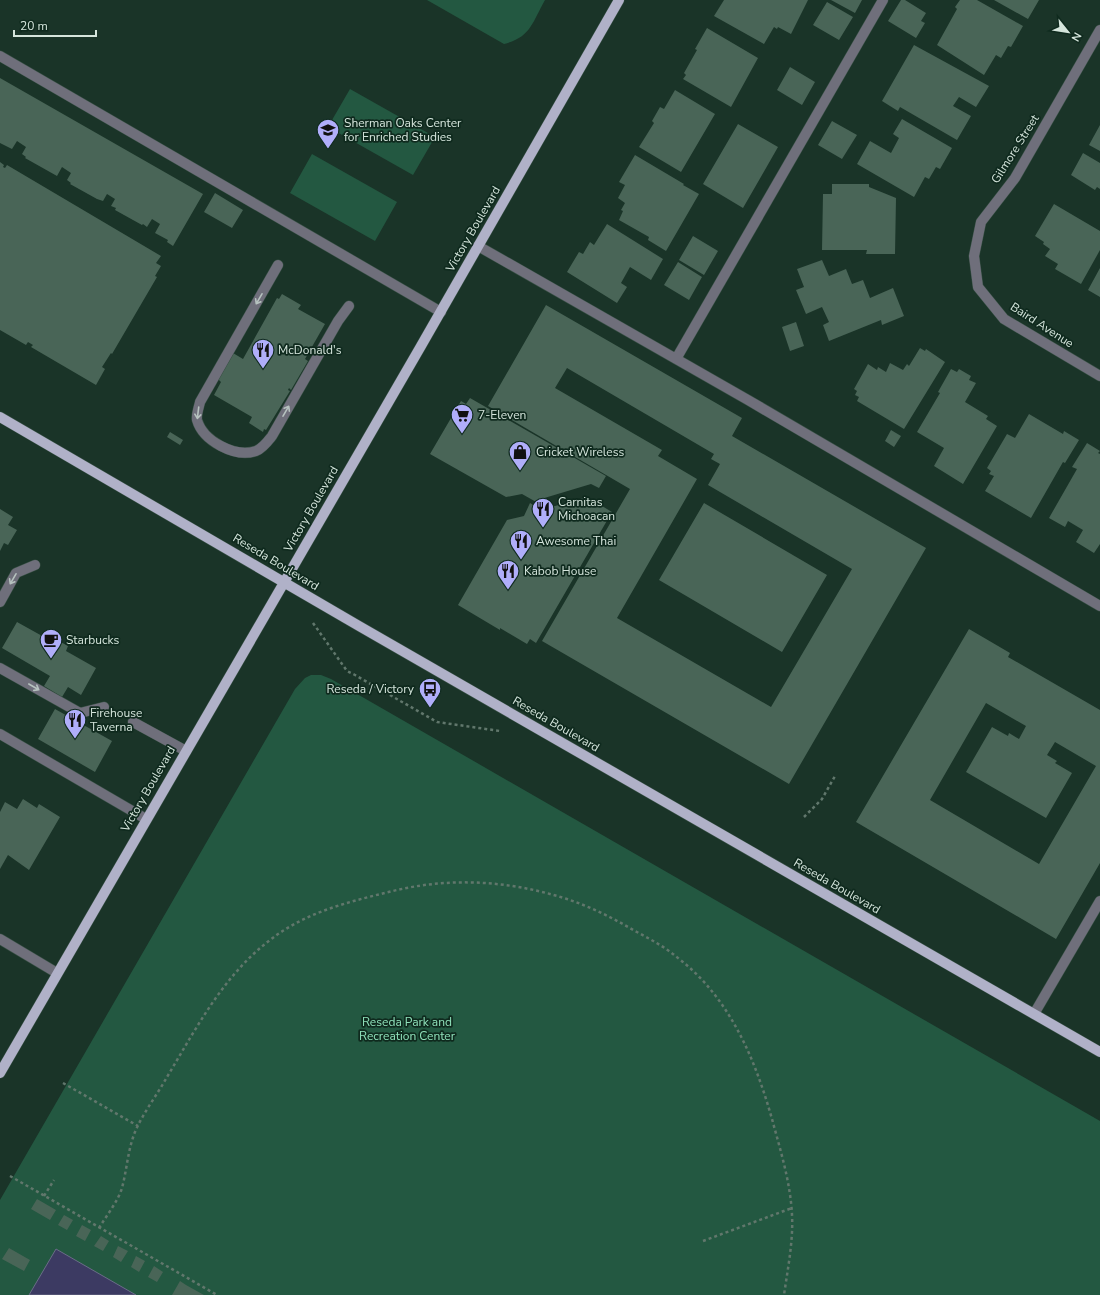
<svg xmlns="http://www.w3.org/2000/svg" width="1100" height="1295" viewBox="0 0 1100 1295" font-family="'Nunito Sans',sans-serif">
<rect width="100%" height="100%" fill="#1a3428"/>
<!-- green -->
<path fill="#235841" d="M427 0H545C532 23 531 37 504 44Z
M350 89 435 137 413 175 328 127Z
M312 154 397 202 375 241 290 193Z
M311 675H321L331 679 1100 1121V1295H0V1200L295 689 305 678Z"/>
<!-- water -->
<path fill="#3c3a62" stroke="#6a6d87" d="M56 1249 136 1295H29Z"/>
<!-- building -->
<path fill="#496557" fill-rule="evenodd" d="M724 0H808L791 34 778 27 777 29 774 27 764 44 714 16Z
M831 0H862L855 13Z
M901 0H905L926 13 921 21 925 23 916 38 888 21Z
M960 0H977L1023 26 1011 47 1008 46 1001 58 996 55 984 75 937 45 957 9 955 7Z
M994 0H1039L1028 19Z
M827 2 853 17 839 40 813 25Z
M707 28 758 58 731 107 683 79 686 75 684 73 697 50 695 49Z
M914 45 989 86 976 107 959 97 953 106 971 116 957 140 900 107 898 111 882 101Z
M790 67 815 82 802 105 777 90Z
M0 78 203 194 173 246 167 242 168 240 155 233 160 224 152 219 147 227 143 224 142 225 115 210 116 208 111 206 115 199 107 194 103 201 97 199 70 184 71 183 67 180 71 173 62 167 57 176 25 158 26 157 22 154 26 147 17 141 12 149 0 143Z
M675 90 715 114 681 172 639 147 654 123 652 121 660 107 664 109Z
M902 119 952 148 940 169 936 167 929 179 925 177 914 197 857 164 870 141 891 153 899 138 893 134Z
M832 121 857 135 842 159 818 145Z
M738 124 778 147 743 208 703 184Z
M1100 125V151L1089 145Z
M1083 153 1100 163V189L1097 187 1095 190 1071 175Z
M635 155 684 184 683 185 699 194 666 251 648 240 649 237 619 220 623 211 621 210 625 203 618 198 625 185 619 182Z
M0 162 4 165 3 167 5 168 7 165 161 256 156 263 161 266 155 276 157 277 112 354 111 353 102 367 105 369 96 385 31 347 33 345 28 342 26 345 0 330Z
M832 184H869V187L896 198 895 254H866L867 250H822L823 194H832Z
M215 193 243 210 232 228 204 212Z
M1054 204 1100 231V250L1081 284 1055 269 1058 264 1045 256 1050 249 1043 244 1044 242 1035 236Z
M607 224 663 259 651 280 630 267 621 283 627 287 617 303 567 272 579 252 583 254 590 242 594 245Z
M693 236 718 251 704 275 679 260Z
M822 260 829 276 846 269 852 284 863 280 870 298 893 288 904 316 882 325 881 320 829 341 823 325 829 322 822 307 806 314 796 290 804 287 797 269Z
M678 262 702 277 689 300 664 285Z
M1100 268V297L1088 290Z
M282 294 301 305 298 309 325 324 305 359 308 361 291 390 289 388 288 390 290 391 266 430 264 429 263 432 249 423 252 417 214 395 221 382 218 379 233 353 243 359 277 298 279 299Z
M546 305 742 418 732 436 926 548 789 784 542 641 630 489 488 406ZM567 368 714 454 711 459 720 464 708 485 852 569 771 707 617 618 697 479 658 456 662 450 555 388Z
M796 322 804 346 790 351 782 327Z
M920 348 925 351 926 349 945 362 904 429 857 401 859 397 855 395 857 391 854 389 868 364 877 370 878 367 886 372 890 363 903 370 907 364 909 366Z
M951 369 957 372 959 369 971 376 969 380 976 383 965 402 988 416 986 419 997 426 963 484 934 466 944 448 917 432 940 393 938 392Z
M470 398 606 476 599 488 591 484 541 499 538 503 522 494 506 497 430 454 461 401 466 404Z
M1029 414 1063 434 1064 431 1079 440 1065 463 1063 462 1031 518 985 491 994 476 989 474 991 471 987 468 1007 434 1015 438Z
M891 430 901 436 894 447 885 441Z
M170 432 183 440 180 445 167 437Z
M1087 443 1100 451 1098 453 1100 454V544L1094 553 1076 542 1083 530 1068 521 1065 527 1049 518 1077 469 1072 467Z
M587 497 612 512 536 643 530 639 527 644 500 628V630L458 605 507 520 524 516 530 503 541 510Z
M704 503 827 575 782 652 659 580Z
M0 509 13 517 8 525 17 530 8 545 4 543 0 551Z
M17 622 44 637 46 634 68 646 66 651 96 668 81 695 68 687 62 697 44 686 50 676 2 648Z
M969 629 1010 653 1008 657 1100 710V863L1056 939 856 822ZM986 703 1026 726 1019 739 1009 733 1008 736 992 727 966 772 1046 818 1072 773 1055 763 1057 761 1047 755 1055 742 1096 766 1039 864 930 800Z
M55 709 112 741 95 772 38 739Z
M23 799 37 808 39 804 60 817 29 870 8 855 0 869V812L5 802 17 809Z
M37 1199 56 1210 50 1220 31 1209Z
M64 1215 73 1220 67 1230 58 1225Z
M82 1225 91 1230 85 1241 76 1236Z
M101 1236 109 1241 103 1251 94 1246Z
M118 1246 128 1251 121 1262 113 1257Z
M9 1248 30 1260 24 1271 2 1259Z
M136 1256 145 1261 139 1272 131 1267Z
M154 1266 163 1272 157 1282 148 1277Z
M180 1281 186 1285 204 1295H172Z"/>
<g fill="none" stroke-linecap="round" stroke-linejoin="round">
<!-- minor casing -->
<g stroke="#385045" stroke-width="11">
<path id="minor" d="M1100 30 1015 178 981 222 974 256 978 287 1004 319 1100 376
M0 56 441 312
M478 246 748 400 1100 606
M278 265 200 402C199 407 196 415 197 420 203 441 235 458 256 451 263 448 268 441 272 436L338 321 349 306
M676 359 883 0
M0 602 16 573 35 565
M0 668 80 713 104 707
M133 722 186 751
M0 734 146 819
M0 939 57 973
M1034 1014 1100 901"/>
</g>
<!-- major casing -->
<g stroke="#385045" stroke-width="11">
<path id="major" d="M0 417 359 626 1100 1052
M0 1073 421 346 619 0"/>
</g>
<!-- path -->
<path stroke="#61776c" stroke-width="2.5" stroke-dasharray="3 3" stroke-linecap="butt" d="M313 623 347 671 355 675 437 722 500 731
M804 817 822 799 835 776
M63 1083 138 1126
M10 1176 217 1295
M44 1196 54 1180
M99 1228C107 1215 118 1201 122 1188 127 1169 128 1149 135 1132 143 1113 157 1095 167 1077 197 1027 223 976 270 940 307 911 352 901 397 890 454 877 511 881 567 899 591 907 613 918 635 931 650 939 665 947 678 958 730 998 755 1059 772 1119 782 1156 794 1194 792 1232 791 1253 787 1274 784 1295
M703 1241 792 1208"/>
<!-- minor -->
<use href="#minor" stroke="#6f6f7b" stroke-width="10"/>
<!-- major -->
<use href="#major" stroke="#b0b1c8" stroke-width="10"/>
</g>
<!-- one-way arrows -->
<defs><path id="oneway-shaft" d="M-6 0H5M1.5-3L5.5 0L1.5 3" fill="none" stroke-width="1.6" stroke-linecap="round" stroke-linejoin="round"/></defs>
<g stroke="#b6c2bf">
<use href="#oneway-shaft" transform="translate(259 299) rotate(120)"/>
<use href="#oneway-shaft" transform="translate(286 411) rotate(-60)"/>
<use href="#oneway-shaft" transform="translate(198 413) rotate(97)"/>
<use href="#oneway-shaft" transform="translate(13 579) rotate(120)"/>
<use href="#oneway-shaft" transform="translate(34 687) rotate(30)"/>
</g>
<!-- icons -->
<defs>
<g id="school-pin" transform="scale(1.15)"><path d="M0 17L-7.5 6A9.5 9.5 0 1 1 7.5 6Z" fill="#b0aefa" stroke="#0f2a1e"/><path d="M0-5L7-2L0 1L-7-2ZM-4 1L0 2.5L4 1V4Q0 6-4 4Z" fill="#111"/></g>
<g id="restaurant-pin" transform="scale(1.15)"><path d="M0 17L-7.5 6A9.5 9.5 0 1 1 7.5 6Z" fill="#b0aefa" stroke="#0f2a1e"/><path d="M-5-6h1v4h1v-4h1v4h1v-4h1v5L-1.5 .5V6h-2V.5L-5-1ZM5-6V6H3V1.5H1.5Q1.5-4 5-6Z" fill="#111"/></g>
<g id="supermarket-pin" transform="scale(1.15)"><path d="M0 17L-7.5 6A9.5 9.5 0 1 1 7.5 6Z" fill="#b0aefa" stroke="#0f2a1e"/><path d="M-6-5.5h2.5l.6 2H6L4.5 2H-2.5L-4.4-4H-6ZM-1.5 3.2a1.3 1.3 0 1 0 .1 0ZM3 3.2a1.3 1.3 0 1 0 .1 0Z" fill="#111"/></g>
<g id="shop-pin" transform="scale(1.15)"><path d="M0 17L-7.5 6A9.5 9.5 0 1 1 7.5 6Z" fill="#b0aefa" stroke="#0f2a1e"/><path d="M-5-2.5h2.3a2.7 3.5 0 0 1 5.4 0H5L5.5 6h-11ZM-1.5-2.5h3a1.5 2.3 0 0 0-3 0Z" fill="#111"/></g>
<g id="cafe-pin" transform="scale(1.15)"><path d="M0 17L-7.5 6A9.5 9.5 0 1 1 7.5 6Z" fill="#b0aefa" stroke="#0f2a1e"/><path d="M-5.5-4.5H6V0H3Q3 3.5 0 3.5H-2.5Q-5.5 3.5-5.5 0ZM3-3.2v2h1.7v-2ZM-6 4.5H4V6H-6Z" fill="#111"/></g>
<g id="bus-pin" transform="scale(1.15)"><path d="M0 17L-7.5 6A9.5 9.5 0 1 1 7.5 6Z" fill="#b0aefa" stroke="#0f2a1e"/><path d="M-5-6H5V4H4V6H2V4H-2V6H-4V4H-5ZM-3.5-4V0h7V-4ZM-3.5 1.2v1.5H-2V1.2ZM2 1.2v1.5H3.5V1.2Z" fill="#111"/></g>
</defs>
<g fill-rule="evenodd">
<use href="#school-pin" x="328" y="130"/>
<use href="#restaurant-pin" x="263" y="350"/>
<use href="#supermarket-pin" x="462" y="415"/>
<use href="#shop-pin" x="520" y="452"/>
<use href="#restaurant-pin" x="543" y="509"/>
<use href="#restaurant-pin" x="521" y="541"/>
<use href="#restaurant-pin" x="508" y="571"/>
<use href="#cafe-pin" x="51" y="640"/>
<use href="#bus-pin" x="430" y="689"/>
<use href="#restaurant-pin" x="75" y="720"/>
</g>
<g text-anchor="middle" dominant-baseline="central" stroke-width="3.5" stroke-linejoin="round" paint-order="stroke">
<!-- poi labels -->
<g font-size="12" fill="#d5e5dc" stroke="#0f2a1e" text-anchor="start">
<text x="344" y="123">Sherman Oaks Center<tspan x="344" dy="14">for Enriched Studies</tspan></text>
<text x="278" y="350">McDonald's</text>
<text x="478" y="415">7-Eleven</text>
<text x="536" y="452">Cricket Wireless</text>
<text x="558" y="502">Carnitas<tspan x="558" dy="14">Michoacan</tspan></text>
<text x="536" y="541">Awesome Thai</text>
<text x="524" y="571">Kabob House</text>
<text x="66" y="640">Starbucks</text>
<text x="414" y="689" text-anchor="end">Reseda / Victory</text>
<text x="90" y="713">Firehouse<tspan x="90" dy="14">Taverna</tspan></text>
</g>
<!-- street labels -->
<g font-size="12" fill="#d5e5dc" stroke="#0f2a1e">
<text transform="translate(1015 149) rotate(-58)">Gilmore Street</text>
<text transform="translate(473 229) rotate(-60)">Victory Boulevard</text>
<text transform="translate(1042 325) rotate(33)">Baird Avenue</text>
<text transform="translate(311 509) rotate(-60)">Victory Boulevard</text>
<text transform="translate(276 562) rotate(31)">Reseda Boulevard</text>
<text transform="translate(556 724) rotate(30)">Reseda Boulevard</text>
<text transform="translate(148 789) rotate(-60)">Victory Boulevard</text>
<text transform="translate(837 886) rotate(30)">Reseda Boulevard</text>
</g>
<!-- park labels -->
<g font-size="12" fill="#90e2bb" stroke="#0f2a1e">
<text x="407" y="1022">Reseda Park and<tspan x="407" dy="14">Recreation Center</tspan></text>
</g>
</g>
<!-- north arrow -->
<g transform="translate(1068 32) rotate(120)" stroke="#0f2a1e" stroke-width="3" paint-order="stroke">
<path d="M0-3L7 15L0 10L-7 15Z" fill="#d5e5dc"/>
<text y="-6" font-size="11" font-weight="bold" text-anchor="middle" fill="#d5e5dc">N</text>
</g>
<!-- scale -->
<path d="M14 30v6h82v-6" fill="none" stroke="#d5e5dc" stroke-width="2"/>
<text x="20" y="30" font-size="12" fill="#d5e5dc" stroke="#0f2a1e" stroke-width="3" paint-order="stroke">20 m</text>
</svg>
